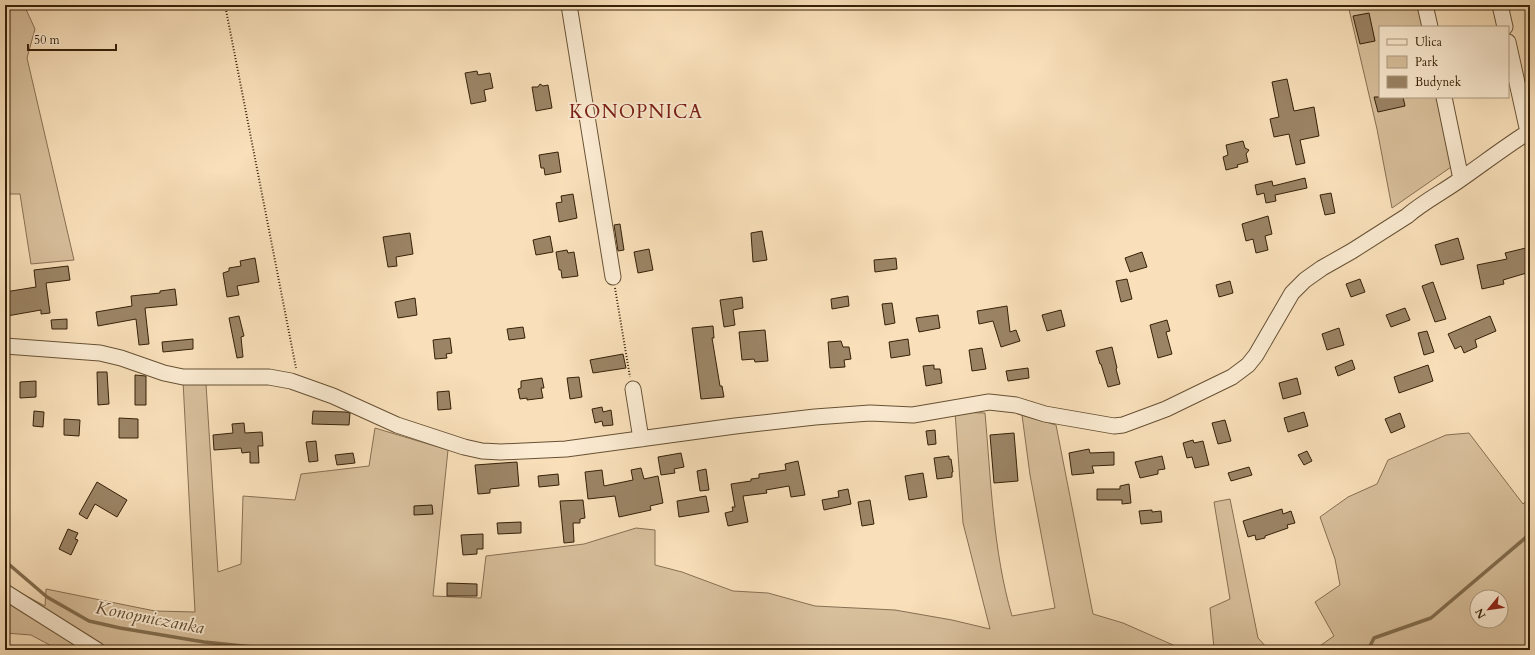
<svg xmlns="http://www.w3.org/2000/svg" width="1535" height="655" viewBox="0 0 1535 655" font-family="Cardo,serif">
<rect width="100%" height="100%" fill="#f9e0ba"/>
<filter id="stains"><feTurbulence type="fractalNoise" baseFrequency=".005" numOctaves="4"/><feColorMatrix values="0 0 0 0 .2 0 0 0 0 .09 0 0 0 0 .02 0 0 0 .5 -.17"/></filter>
<radialGradient id="worn" r=".72"><stop offset=".6" stop-color="#630" stop-opacity="0"/><stop offset="1" stop-color="#630" stop-opacity=".3"/></radialGradient>
<!-- green -->
<path fill="#d8c09c" stroke="#877052" fill-rule="evenodd" d="M5 5H24L35 29 27 58 74 260 31 264 20 194H5Z
M1348 5H1420L1424 27H1380V97H1439L1454 165 1392 208 1377 129Z
M183 381 206 384 218 572 241 564 243 496 295 500 301 474 369 466 375 428 448 450 433 596 481 598 486 556 584 544 636 528 655 530V565L682 572 733 591 768 593 815 606 895 610 952 620 990 629 963 523 955 412 985 413C991 480 993 551 1012 616L1055 608 1030 475 1022 415 1056 425 1093 614 1123 623 1180 648H1214L1210 608 1230 599 1214 502 1230 499 1258 638 1269 650H59L31 635 5 633V591H17L45 606 46 589 155 611 195 612Z
M1469 433 1523 504 1530 497V650H1314L1334 636 1315 602 1340 585 1335 559 1320 517 1348 497 1377 484 1388 460 1446 435ZM1477 597H1501V621H1477Z"/>
<g fill="none" stroke-linecap="round" stroke-linejoin="round">
<!-- stream -->
<path stroke="#836d4e" stroke-width="3.5" d="M5 561 47 597 89 621 120 628 204 642 285 650
M1368 650 1374 638 1431 618 1530 534"/>
</g>
<!-- building -->
<path fill="#9b8465" stroke="#362108" d="M1369 13 1375 41 1360 44 1353 16Z
M477 71 478 75 490 73 493 88 484 90 486 101 471 104 465 73Z
M1287 79 1294 111 1314 107 1319 136 1300 140 1305 163 1296 165 1289 134 1274 137 1270 119 1279 117 1272 82Z
M540 84 543 86 548 85 552 108 536 111 532 87H538Z
M1374 97H1403L1405 106 1378 112Z
M1243 141 1245 148 1249 150 1246 154 1248 162 1237 165 1238 167 1226 170 1223 157 1228 155 1226 145Z
M558 152 561 172 545 175 544 168H541L539 155Z
M1305 178 1307 188 1275 195 1276 201 1266 203 1264 193 1257 195 1255 185 1272 181 1273 186Z
M1331 193 1335 213 1325 215 1320 195Z
M573 194 577 218 559 222 556 203 562 202 561 196Z
M1268 216 1272 234 1265 236 1268 250 1256 253 1253 239 1246 241 1242 224Z
M620 224 624 250 618 251 614 225Z
M762 231 767 260 753 262 751 233Z
M410 233 413 254 396 257 397 266 388 267 383 237Z
M550 236 553 252 536 255 533 240Z
M1458 238 1464 259 1441 265 1435 245Z
M1530 247V272L1503 280 1504 284 1482 289 1477 265 1507 259 1505 253Z
M649 249 653 270 638 273 634 252Z
M567 250 568 253 574 252 578 276 562 278 561 270H559L556 252Z
M1142 252 1147 267 1130 272 1125 258Z
M255 258 259 282 237 286 239 295 227 297 223 273 229 271V268L241 266 240 261Z
M896 258 897 269 875 272 874 260Z
M68 266 70 280 46 283 50 313 41 314V310L7 316 5 292 36 287 34 270Z
M1127 279 1132 299 1121 302 1116 281Z
M1360 279 1365 292 1351 297 1346 284Z
M1230 281 1233 293 1219 297 1216 285Z
M1433 282 1446 319 1435 322 1422 286Z
M175 289 177 305 145 308 149 344 139 345 136 319 98 326 96 312 132 306 131 296 160 293V291Z
M848 296 849 306 832 309 831 299Z
M742 297 743 308 733 310 735 325 724 327 720 300Z
M415 298 417 315 398 318 395 302Z
M892 303 895 323 885 325 882 304Z
M1007 306 1010 332 1016 330 1020 341 1001 347 993 321 979 324 977 311Z
M1405 308 1410 320 1391 327 1386 315Z
M1061 310 1065 326 1047 331 1042 315Z
M938 315 940 328 919 332 916 318Z
M239 316 244 336 241 337 243 357 237 358 229 318Z
M1490 316 1496 331 1475 340 1477 347 1464 353 1461 346 1455 349 1448 334Z
M67 319V329H52L51 320Z
M1167 320 1170 331 1166 332 1172 354 1158 358 1150 325Z
M713 326 714 338H712L720 386H722L724 397 701 399 692 328Z
M523 327 525 338 509 340 507 329Z
M1339 328 1344 345 1327 350 1322 334Z
M765 330 768 361 755 362 754 359 742 360 739 332Z
M1427 331 1434 352 1424 355 1418 333Z
M450 338 452 353 446 354 447 358 435 359 433 340Z
M193 339V349L163 352 162 342Z
M908 339 910 355 891 358 889 342Z
M841 341 843 347H849L851 359 844 360 845 367 830 368 828 342Z
M1112 347 1117 368 1116 369 1120 384 1108 387 1101 364H1100L1096 351Z
M982 348 986 369 972 371 969 350Z
M623 354 626 368 593 373 590 360Z
M1352 360 1355 369 1338 376 1335 367Z
M934 365V369H940L942 383 926 386 923 366Z
M1428 365 1433 381 1399 393 1394 377Z
M1028 368 1029 378 1008 381 1006 371Z
M97 372H107L109 404 98 405Z
M135 375 146 376V405H135Z
M579 377 582 397 570 399 567 378Z
M542 378 544 388H541L543 398 527 400V398L520 399 518 389 521 388V381Z
M1297 378 1301 394 1283 399 1279 383Z
M36 381V397L20 398V382Z
M449 391 451 409 438 410 437 392Z
M602 407 603 412 611 410 613 425 603 426 602 421 595 423 592 409Z
M34 411 44 412 43 427 33 426Z
M313 411 346 412 350 413 349 425 312 424Z
M1304 412 1308 426 1288 432 1284 418Z
M1400 413 1405 427 1391 433 1385 419Z
M119 418 138 419V438H119Z
M64 419 80 420 79 436 64 435Z
M1225 420 1231 441 1218 444 1212 423Z
M244 423 245 433 262 432 263 446H258L259 463H250V452L242 453 241 448 214 450 213 435 233 433 232 424Z
M935 430 936 444 928 445 926 431Z
M1014 433 1018 481 994 483 990 435Z
M1193 440 1194 443 1203 441 1209 465 1195 468 1192 457 1187 458 1183 443Z
M316 441 318 461 309 462 306 442Z
M1089 449 1090 453 1114 452V465L1092 466 1094 473 1072 475 1069 453Z
M1307 451 1312 461 1304 465 1298 455Z
M353 453 355 463 337 465 335 455Z
M681 453 684 467 674 469 675 473 661 475 658 457Z
M949 456V459H951L953 472H952V477L937 479 934 458Z
M1162 456 1165 469 1158 470V474L1140 478 1135 462Z
M798 461 805 495 791 497 789 486 766 490 767 493 743 496 748 522 728 526 725 513 733 511 732 507H735L731 484 751 481V479L759 478V474L786 470 785 464Z
M517 462 519 486 490 489V493L478 494 475 465Z
M1249 467 1252 475 1231 481 1228 473Z
M641 468 644 479 658 476 663 503 650 506 651 510 619 517 615 496 588 499 585 472 602 470 604 486 633 480 631 470Z
M706 469 709 490 700 491 697 471Z
M923 473 927 497 909 500 905 476Z
M558 474 559 485 539 487 538 476Z
M97 482 127 500 117 517 95 504 87 519 79 514Z
M1129 484 1131 503 1122 504V500H1097V489H1120V486Z
M848 489 851 504 824 510 822 500 839 497 838 491Z
M706 496 709 512 679 517 677 501Z
M583 500 585 518 580 519V523H573L574 542 564 543 560 501Z
M870 500 874 524 862 526 858 502Z
M432 505 433 514 414 515V506Z
M1282 509 1283 514 1291 511 1295 523 1287 525 1288 528 1265 536V538L1256 540 1255 535 1248 537 1243 521Z
M1152 510V512L1161 511 1162 522 1141 524 1139 511Z
M521 522V533L498 534 497 523Z
M68 529 78 533 75 539 78 540 71 555 59 549Z
M483 534V549H477V554L463 555 461 535Z
M447 583 477 584V596H447Z"/>
<g fill="none" stroke-linecap="round" stroke-linejoin="round">
<!-- minor casing -->
<g stroke="#675134" stroke-width="17">
<path id="minor" d="M569 5 613 277
M1425 5 1430 27
M1500 5 1505 27
M1508 42 1528 132
M1444 97 1461 179
M5 346 100 353 121 358 164 373 183 377H269L291 381 333 396 397 425 464 447 482 451 501 452 566 449 735 426 815 417 870 413 913 415 989 402 1016 405 1045 414 1114 426 1123 425 1166 409 1232 377 1248 365 1256 355 1292 293 1305 280 1322 268 1352 251 1407 216C1423 202 1443 192 1461 179 1484 163 1506 146 1530 131
M633 389 641 439
M5 592 97 650"/>
</g>
<!-- path -->
<path stroke="#362108" stroke-width="2" stroke-dasharray="1 2" stroke-linecap="butt" d="M226 5V10L296 368
M615 288 630 377"/>
<!-- minor -->
<use href="#minor" stroke="#fbebd2" stroke-width="15"/>
</g>
<g text-anchor="middle" dominant-baseline="central" stroke-width="3.5" stroke-linejoin="round" paint-order="stroke">
<!-- water labels -->
<g font-size="18" font-style="italic" fill="#634d31" stroke="#fbebd2">
<text transform="translate(150 618) rotate(11)">Konopniczanka</text>
</g>
<!-- quarter labels -->
<g font-size="19" letter-spacing="1" fill="#7a1f14" stroke="#fbebd2">
<text x="636" y="112">KONOPNICA</text>
</g>
</g>
<!-- margin -->
<rect width="1535" height="655" fill="none" stroke="#f9e0ba" stroke-width="20"/>
<rect x="6" y="6" width="1523" height="643" fill="none" stroke="#362108" stroke-width="2"/>
<rect x="10" y="10" width="1515" height="635" fill="none" stroke="#362108"/>
<!-- legend -->
<rect x="1379" y="26" width="130" height="72" fill="#fbebd2" stroke="#ac9a81"/>
<rect x="1387" y="39" width="20" height="6" fill="#fbebd2" stroke="#ac9a81"/>
<text x="1415" y="46" font-size="12" fill="#362108">Ulica</text>
<rect x="1387" y="56" width="20" height="12" fill="#d8c09c" stroke="#ac9a81"/>
<text x="1415" y="66" font-size="12" fill="#362108">Park</text>
<rect x="1387" y="76" width="20" height="12" fill="#9b8465" stroke="#ac9a81"/>
<text x="1415" y="86" font-size="12" fill="#362108">Budynek</text>
<!-- north arrow -->
<g transform="translate(1489 609) rotate(241)"><circle r="19" fill="#fbebd2" stroke="#ac9a81"/>
<path d="M0-3L7 15L0 10L-7 15Z" fill="#8f2418"/>
<text y="-6" font-size="11" font-weight="bold" text-anchor="middle" fill="#362108">N</text>
</g>
<!-- scale -->
<path d="M28 44v6h88v-6" fill="none" stroke="#362108" stroke-width="2"/>
<text x="34" y="44" font-size="12" fill="#362108" stroke="#fbebd2" stroke-width="3" paint-order="stroke">50 m</text>
<rect width="100%" height="100%" filter="url(#stains)"/>
<rect width="100%" height="100%" fill="url(#worn)"/>
</svg>
